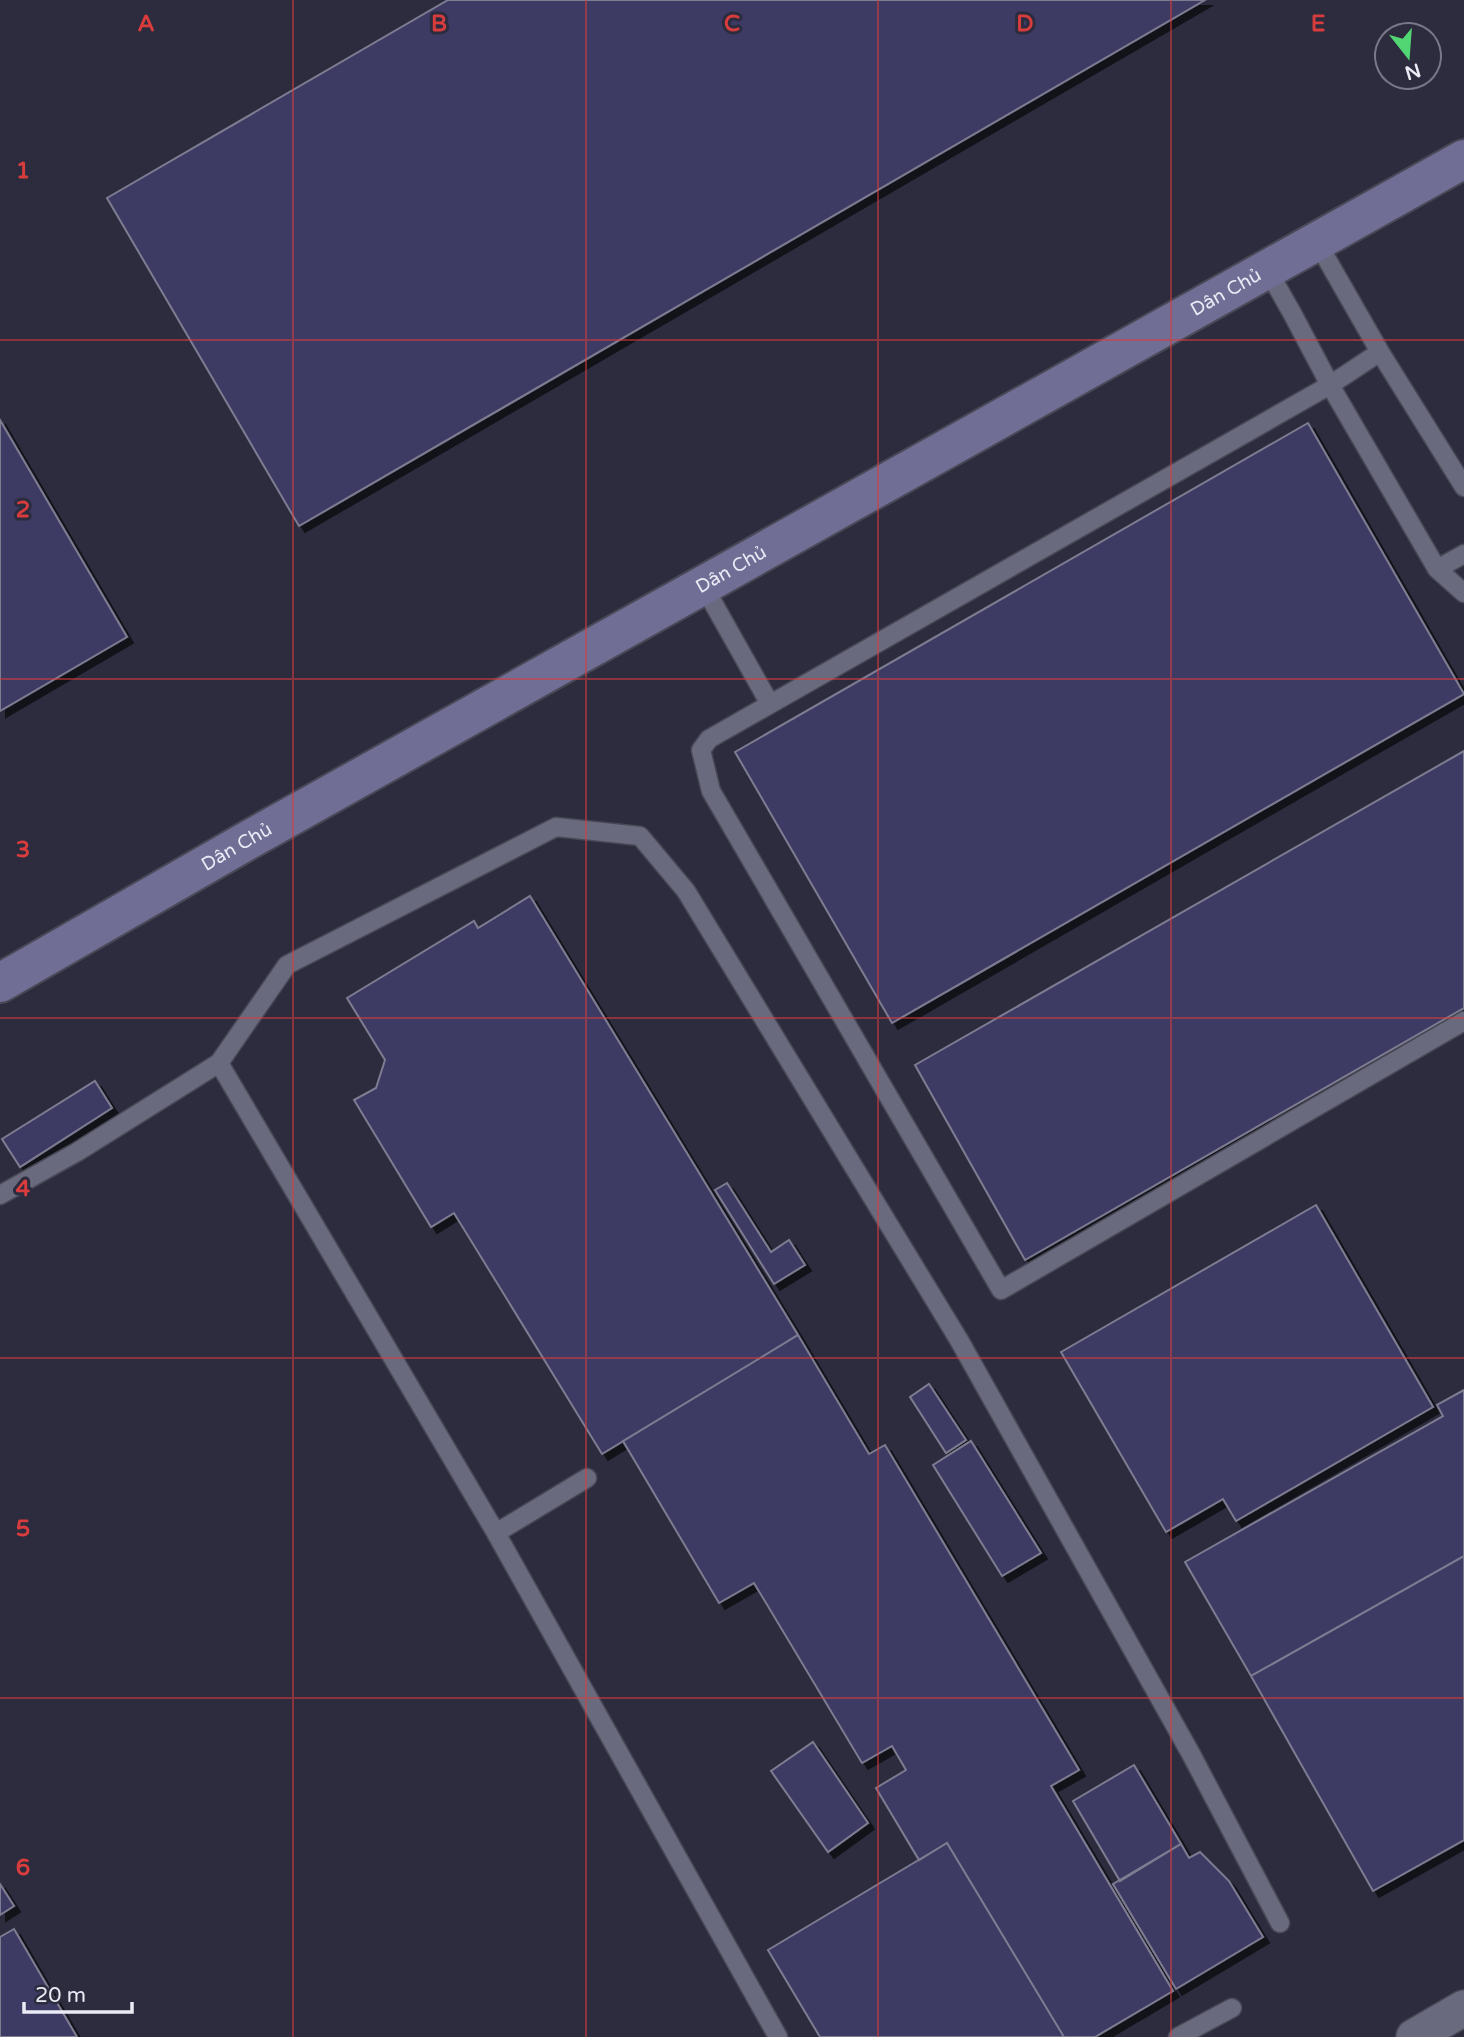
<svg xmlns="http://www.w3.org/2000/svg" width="1464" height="2037" viewBox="0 0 1464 2037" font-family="'Varela Round',sans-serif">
<defs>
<filter id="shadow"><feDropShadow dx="6" dy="6" stdDeviation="0" flood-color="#0009"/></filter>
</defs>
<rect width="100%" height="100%" fill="#2d2c3e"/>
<!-- building -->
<path fill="#3e3a64" stroke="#7d7c91" stroke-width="2" filter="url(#shadow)" d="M448 0H1205L299 526 107 198Z
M0 420 127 637 0 711Z
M1308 423 1464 694 892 1023 735 752Z
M1464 751V1008L1025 1260 915 1065Z
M530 896 798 1335 602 1454 454 1213 431 1227 354 1100 376 1088 385 1060 347 998 474 921 478 928Z
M95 1081 112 1108 20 1167 2 1139Z
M727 1183 771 1252 789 1240 805 1265 774 1284 715 1190Z
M1316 1205 1433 1407 1236 1521 1223 1499 1166 1532 1061 1352Z
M798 1335 869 1454 885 1445 1079 1770 1051 1786 1173 1991 1095 2037H1064L947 1843 919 1860 876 1788 906 1770 892 1746 862 1763 754 1583 719 1603 623 1441Z
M929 1384 966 1440 946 1453 910 1397Z
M1464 1390V1556L1251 1676 1185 1562 1443 1416 1437 1405Z
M971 1441 1041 1553 1002 1576 933 1465Z
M1464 1556V1840L1373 1891 1251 1676Z
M813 1742 868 1823 828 1852 771 1771Z
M1134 1765 1181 1844 1120 1881 1073 1801Z
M947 1843 1064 2037H820L768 1950Z
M1181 1844 1189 1858 1200 1852 1229 1881 1263 1937 1176 1989 1113 1884Z
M0 1884 14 1906 0 1915Z
M14 1929 77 2037H0V1937Z"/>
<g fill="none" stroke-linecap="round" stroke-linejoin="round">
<!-- service casing -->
<g stroke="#484856" stroke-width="21">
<path id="service" d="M1317 242 1380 352 1464 487
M1267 269 1292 313 1330 385 1437 569 1464 593
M1380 352 1330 385 709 739 701 750 711 791 1001 1290 1464 1021
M1437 569 1464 554
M703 585 770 704
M219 1063 496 1533 778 2037
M0 1195 77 1152 219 1063 287 965 556 827 640 836 686 891 959 1340 1191 1754 1280 1923
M496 1533 587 1478
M1178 2037 1232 2008"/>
</g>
<!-- minor casing -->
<g stroke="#484856" stroke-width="38">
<path id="minor" d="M1414 2037 1464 2008"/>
</g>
<!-- secondary casing -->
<g stroke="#484856" stroke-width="42">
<g id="secondary">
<path id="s1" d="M0 983 252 838 1464 159"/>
</g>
</g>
<!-- service -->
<use href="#service" stroke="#6a6a7e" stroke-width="18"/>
<!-- minor -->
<use href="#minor" stroke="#6a6a7e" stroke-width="35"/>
<!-- secondary -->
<use href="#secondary" stroke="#716e96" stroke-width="38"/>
</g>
<!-- grid -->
<path fill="none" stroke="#d83c3d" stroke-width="2" stroke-opacity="0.55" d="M293 0V2037M586 0V2037M878 0V2037M1171 0V2037M0 340H1464M0 679H1464M0 1018H1464M0 1358H1464M0 1698H1464"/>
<g text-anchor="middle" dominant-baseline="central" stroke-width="6" stroke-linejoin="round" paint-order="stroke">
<!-- street labels -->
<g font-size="19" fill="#ebebf6" stroke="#2d2c3e">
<text stroke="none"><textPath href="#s1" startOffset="1407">Dân Chủ</textPath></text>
<text stroke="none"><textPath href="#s1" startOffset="840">Dân Chủ</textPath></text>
<text stroke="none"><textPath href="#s1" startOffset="273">Dân Chủ</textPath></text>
</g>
</g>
<g font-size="23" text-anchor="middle" font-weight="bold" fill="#d83c3d" stroke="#2d2c3e" stroke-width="6" stroke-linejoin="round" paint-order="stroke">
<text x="146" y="31">A</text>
<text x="439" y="31">B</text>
<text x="732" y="31">C</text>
<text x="1025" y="31">D</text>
<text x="1318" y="31">E</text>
<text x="23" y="178">1</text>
<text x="23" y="517">2</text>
<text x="23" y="857">3</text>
<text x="23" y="1196">4</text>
<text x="23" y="1536">5</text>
<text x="23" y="1875">6</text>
</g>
<!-- north arrow -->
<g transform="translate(1408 56) rotate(163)"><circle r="33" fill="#2d2c3e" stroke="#797888" stroke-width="2"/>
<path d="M0-5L12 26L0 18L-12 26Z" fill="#52d673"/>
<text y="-10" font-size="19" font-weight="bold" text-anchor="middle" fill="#ebebf6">N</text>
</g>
<!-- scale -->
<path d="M24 2002v10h108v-10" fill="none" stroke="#ebebf6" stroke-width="3.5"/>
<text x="35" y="2002" font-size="21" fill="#ebebf6" stroke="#2d2c3e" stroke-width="5" paint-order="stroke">20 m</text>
</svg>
